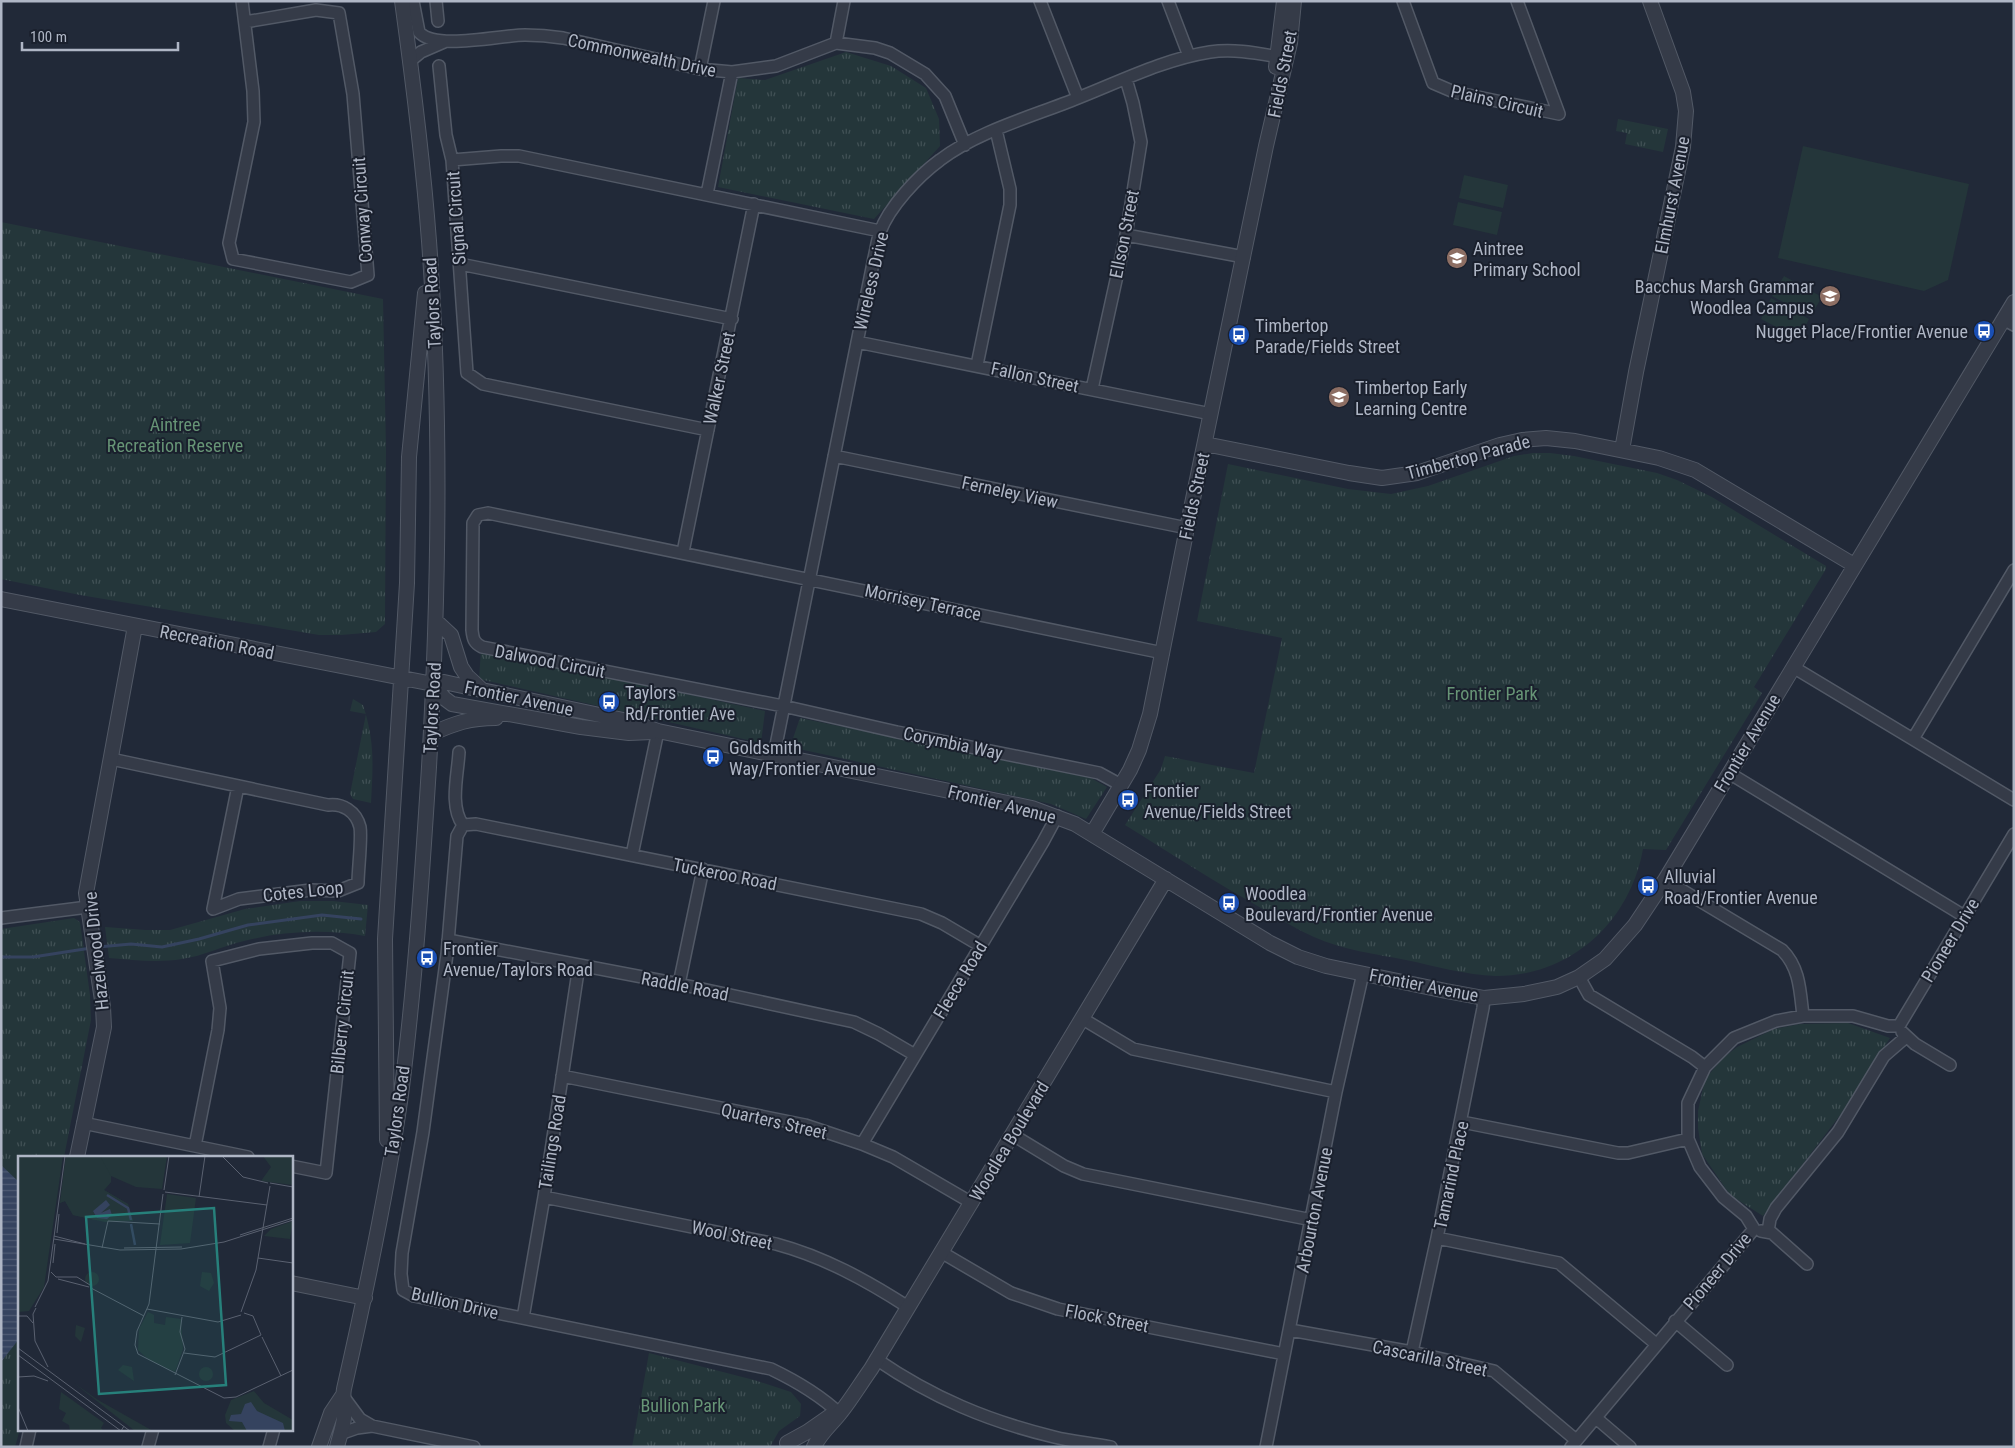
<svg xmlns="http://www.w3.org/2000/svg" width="2015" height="1448" viewBox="0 0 2015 1448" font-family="'Roboto Condensed',sans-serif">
<defs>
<pattern id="park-tufts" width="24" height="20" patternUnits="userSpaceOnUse" patternTransform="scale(1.25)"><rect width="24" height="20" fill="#24363a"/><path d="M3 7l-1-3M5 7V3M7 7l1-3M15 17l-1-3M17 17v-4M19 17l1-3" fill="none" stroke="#415155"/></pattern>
<pattern id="water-rules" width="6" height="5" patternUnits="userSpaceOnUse" patternTransform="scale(1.25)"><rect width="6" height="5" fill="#35435f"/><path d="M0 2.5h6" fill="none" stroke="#505c74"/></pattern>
</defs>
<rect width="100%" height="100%" fill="#212938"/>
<!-- grass -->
<path fill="#24363a" d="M1803 146 1969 184 1948 280 1924 291 1778 258Z
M1464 175 1508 185 1503 208 1459 198Z
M1458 202 1502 212 1497 235 1453 225Z
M1784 276 1822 297 1810 317 1772 296Z
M1771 298 1809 319 1799 339 1761 319Z"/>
<!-- park -->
<path fill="url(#park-tufts)" d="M846 52 891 66 926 88 939 119 940 146 874 219 718 187 738 78 765 80Z
M1618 119 1668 129 1663 152 1625 144 1627 133 1616 131Z
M1 222 383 299 386 449 385 624 376 632 341 635H319L80 595 1 579Z
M1533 453H1550L1574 456 1657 473 1677 480 1712 497 1826 566V569L1754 687 1762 693 1666 850 1643 849C1630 921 1572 976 1496 976 1466 975 1435 966 1406 960 1376 954 1343 950 1314 937 1296 929 1278 918 1261 908 1215 882 1170 853 1125 825L1161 769 1165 756 1254 773 1282 638 1197 621 1228 464 1348 489 1391 494 1428 486 1514 456Z
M481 650 765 711 761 743 479 679Z
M353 699 363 705C375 742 373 765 371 803L353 799 350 794 366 714 350 711Z
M800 718 1091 778 1107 787 1086 819 1051 804 790 747Z
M300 901H333L368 905 365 936C325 929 283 931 244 941 223 946 203 956 182 959 157 963 134 960 109 958L105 927 146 930H170L245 909Z
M74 918 80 922 90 995 91 1020 64 1157H19V1429H20L15 1447H1V929Z
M1848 1023 1890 1038 1841 1114 1763 1216 1730 1195 1702 1154 1698 1128V1111L1705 1079 1723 1058 1737 1047 1774 1029 1800 1024Z
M649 1353 754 1380 791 1392 801 1404 800 1416 779 1431 770 1447H632Z"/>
<!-- water -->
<path fill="url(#water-rules)" d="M1 1165 19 1182V1339L1 1362Z"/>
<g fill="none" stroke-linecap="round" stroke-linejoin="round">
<!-- stream -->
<path stroke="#35435f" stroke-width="3" d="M98 947 131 944 162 947 199 939 248 925 322 915 361 919
M1 957H33L91 948"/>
<!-- minor casing -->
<g stroke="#525966" stroke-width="14">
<path id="minor" d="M242 1 253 91 254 122 229 243 233 259 351 282 368 275 353 94 339 13 316 10 245 22
M413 1 419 32C435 51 501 35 525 35 538 35 550 36 563 38L700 69 732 72 776 66 836 43 875 48 890 53 925 74 945 96 965 145
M436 1 438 21
M1040 1 1078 98
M1168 1 1189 56
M1403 1 1433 83 1454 92 1559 114 1517 1
M836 43 844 1
M410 61 421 52 444 42
M439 66 446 135 452 160
M700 69 714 1
M707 194 732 72
M1126 235 1244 257
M460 264 732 319
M2003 319 2014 325
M857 342 1211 414
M977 365 1010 205V189L996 130
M1092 389 1126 235 1141 142 1133 103 1126 79
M708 430 483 384 467 373 452 160 501 156H519L880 231
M834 456 1187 528
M683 552 754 204
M1793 667 2014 800
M1913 739 2014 570
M459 752C458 774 449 806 463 825
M774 755 874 258C876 250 877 241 880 232 889 207 918 176 940 160 978 131 1034 116 1078 98 1121 81 1165 59 1210 52 1235 48 1261 54 1285 58
M111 759 328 805C342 803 356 811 360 827 362 838 358 870 358 883L338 891 311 890 239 899 213 909 238 786
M1729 773 1964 916
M1121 785 1099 773 897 732 783 706 482 647C474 643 473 639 472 630L473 523 478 515 488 513 1163 653
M463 825 457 836 447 954 423 1132 402 1253 401 1274 403 1290 414 1296 771 1369C796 1381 820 1395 840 1414
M463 825 476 824 921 914 942 923 981 946
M632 855 658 731
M1665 880 1782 950C1800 968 1800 991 1803 1016
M1 918 88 907
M448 940 679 984 854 1022 879 1034 915 1055
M1579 977 1589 995 1692 1057 1705 1067
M679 984 703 869
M1083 1019 1133 1049 1336 1092
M1902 1032 1915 1044 1950 1065
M562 1076 805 1125 862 1144 893 1157 972 1203
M1462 1122 1618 1153H1628L1688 1139
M83 1123 248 1157
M1013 1135 1064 1166 1083 1174 1312 1220
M862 1144 1043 842 1057 816
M195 1146 218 1030 220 1008 212 961 259 949 312 943H332L350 953 326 1173 291 1166
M544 1197 776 1244C824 1257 866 1280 908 1307
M1761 1231 1772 1233 1807 1264
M1768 1232 1770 1219 1776 1208 1838 1132 1884 1056 1906 1037
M1437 1238 1559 1263 1656 1344
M941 1252 1011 1293 1058 1309 1284 1354
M523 1318 544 1197 579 965
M1675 1321 1727 1365
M1290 1330 1412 1352 1494 1371 1576 1440
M1412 1352 1437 1238 1483 1008 1484 998
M876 1359C933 1398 988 1421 1054 1437 1073 1442 1092 1443 1111 1447
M343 1396 360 1419 372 1426
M1596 1418 1630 1447
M340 1434 357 1428 372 1426 474 1447
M26 1447 30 1429
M148 1447 153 1429
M269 1447 274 1429
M1266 1447 1336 1092 1363 973
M1571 1447 1754 1229 1746 1216 1723 1197 1700 1167 1688 1139V1103L1705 1067 1734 1038 1776 1021 1803 1016H1853L1888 1026H1899L2014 834"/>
</g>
<!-- tertiary casing -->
<g stroke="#525966" stroke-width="16">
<path id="tertiary" d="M1276 67 1284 1
M1205 444 1349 473 1382 478 1417 473 1500 445 1522 440 1546 438 1575 441 1659 458 1695 470 1854 565
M1622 450 1636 372 1683 147 1686 111 1683 92 1650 1
M1 599 433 684 444 682 453 684 628 721 658 731 1032 808 1075 824 1270 943 1298 957 1326 966 1446 991 1484 998 1524 994 1557 987 1579 977 1605 959 1635 925 1665 880 2014 302
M436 621 451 635 461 667 467 676 481 689
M433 684 444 698 452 704 581 727 629 733 652 732
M431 734C455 723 470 718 496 718
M1092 834 1130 770 1139 750 1150 714 1187 528 1266 146 1290 43 1294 1
M387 1140 385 939 407 583 409 457 425 293
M77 1157 104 1027 103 1007 86 893 135 626
M291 1283 365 1298
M787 1443 807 1432 830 1416
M319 1447 331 1413 343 1395
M337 1447C339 1438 343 1428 344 1418 345 1409 342 1399 344 1389 366 1292 387 1194 401 1095 415 986 422 877 429 767 439 592 442 416 429 241 423 161 413 81 402 1
M814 1447C820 1433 832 1424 841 1412 852 1398 861 1383 871 1369L1166 879"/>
</g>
<!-- minor -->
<use href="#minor" stroke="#353b48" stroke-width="11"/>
<!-- tertiary -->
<use href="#tertiary" stroke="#353b48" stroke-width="14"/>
</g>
<!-- icons -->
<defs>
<g id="school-disc" transform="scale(1.125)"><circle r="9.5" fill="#8d6e63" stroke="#1a202d"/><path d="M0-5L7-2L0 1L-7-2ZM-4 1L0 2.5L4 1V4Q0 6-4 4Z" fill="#fff"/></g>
<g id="bus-disc" transform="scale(1.125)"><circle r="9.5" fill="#1a4fb4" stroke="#1a202d"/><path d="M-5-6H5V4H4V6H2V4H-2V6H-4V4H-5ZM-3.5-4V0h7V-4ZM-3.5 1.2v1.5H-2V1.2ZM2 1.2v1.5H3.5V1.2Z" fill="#fff"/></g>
</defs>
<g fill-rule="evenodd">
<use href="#school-disc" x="1457" y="258"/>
<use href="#school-disc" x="1830" y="296"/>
<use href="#bus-disc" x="1984" y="331"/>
<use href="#bus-disc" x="1239" y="335"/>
<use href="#school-disc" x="1339" y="397"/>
<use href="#bus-disc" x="609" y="702"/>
<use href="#bus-disc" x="713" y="757"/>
<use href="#bus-disc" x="1128" y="800"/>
<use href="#bus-disc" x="1648" y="886"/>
<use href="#bus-disc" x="1229" y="903"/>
<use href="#bus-disc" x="427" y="958"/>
</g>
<g text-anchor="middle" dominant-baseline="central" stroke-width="4" stroke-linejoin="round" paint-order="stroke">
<!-- street labels -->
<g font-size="18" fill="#afb6c5" stroke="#1a202d">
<text transform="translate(642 55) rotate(12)">Commonwealth Drive</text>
<text transform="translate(1282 74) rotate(-79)">Fields Street</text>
<text transform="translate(1497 101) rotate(13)">Plains Circuit</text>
<text transform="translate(1672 195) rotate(-79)">Elmhurst Avenue</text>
<text transform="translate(362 210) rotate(-94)">Conway Circuit</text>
<text transform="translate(456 218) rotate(-94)">Signal Circuit</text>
<text transform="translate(1124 234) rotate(-79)">Ellson Street</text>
<text transform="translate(871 281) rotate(-77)">Wireless Drive</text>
<text transform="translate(432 303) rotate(-93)">Taylors Road</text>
<text transform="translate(1035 377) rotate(12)">Fallon Street</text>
<text transform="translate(719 378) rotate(-78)">Walker Street</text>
<text transform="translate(1468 457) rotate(-15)">Timbertop Parade</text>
<text transform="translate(1010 492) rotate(12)">Ferneley View</text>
<text transform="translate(1194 496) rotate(-78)">Fields Street</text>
<text transform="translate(923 602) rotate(12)">Morrisey Terrace</text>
<text transform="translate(217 642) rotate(11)">Recreation Road</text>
<text transform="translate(550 661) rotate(11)">Dalwood Circuit</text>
<text transform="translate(519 698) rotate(12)">Frontier Avenue</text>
<text transform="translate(432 708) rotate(-87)">Taylors Road</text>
<text transform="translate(953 743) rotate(12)">Corymbia Way</text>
<text transform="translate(1747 743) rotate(-59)">Frontier Avenue</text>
<text transform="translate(1002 804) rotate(14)">Frontier Avenue</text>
<text transform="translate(725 874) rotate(11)">Tuckeroo Road</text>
<text transform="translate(303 891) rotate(-6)">Cotes Loop</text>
<text transform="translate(1950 940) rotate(-59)">Pioneer Drive</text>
<text transform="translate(96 951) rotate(-96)">Hazelwood Drive</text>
<text transform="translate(960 980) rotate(-59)">Fleece Road</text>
<text transform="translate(1424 985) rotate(11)">Frontier Avenue</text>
<text transform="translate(685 986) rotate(11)">Raddle Road</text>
<text transform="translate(342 1022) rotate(-84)">Bilberry Circuit</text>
<text transform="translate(397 1111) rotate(-82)">Taylors Road</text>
<text transform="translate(774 1121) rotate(13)">Quarters Street</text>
<text transform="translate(1009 1141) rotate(-59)">Woodlea Boulevard</text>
<text transform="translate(552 1142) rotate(-81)">Tailings Road</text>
<text transform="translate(1451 1175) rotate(-78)">Tamarind Place</text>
<text transform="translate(1314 1210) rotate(-79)">Arbourton Avenue</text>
<text transform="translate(732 1235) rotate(12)">Wool Street</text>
<text transform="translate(1717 1271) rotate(-50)">Pioneer Drive</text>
<text transform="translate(455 1303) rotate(13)">Bullion Drive</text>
<text transform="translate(1107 1318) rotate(11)">Flock Street</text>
<text transform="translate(1430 1358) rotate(12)">Cascarilla Street</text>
</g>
<!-- poi labels -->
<g font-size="18" fill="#afb6c5" stroke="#1a202d" text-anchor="start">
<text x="1473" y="248">Aintree<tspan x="1473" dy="21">Primary School</tspan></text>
<text x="1814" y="286" text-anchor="end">Bacchus Marsh Grammar<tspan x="1814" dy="21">Woodlea Campus</tspan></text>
<text x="1255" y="325">Timbertop<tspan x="1255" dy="21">Parade/Fields Street</tspan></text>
<text x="1968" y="331" text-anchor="end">Nugget Place/Frontier Avenue</text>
<text x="1355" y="387">Timbertop Early<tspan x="1355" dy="21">Learning Centre</tspan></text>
<text x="625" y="692">Taylors<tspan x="625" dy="21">Rd/Frontier Ave</tspan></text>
<text x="729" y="747">Goldsmith<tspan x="729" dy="21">Way/Frontier Avenue</tspan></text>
<text x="1144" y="790">Frontier<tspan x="1144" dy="21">Avenue/Fields Street</tspan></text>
<text x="1664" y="876">Alluvial<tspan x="1664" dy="21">Road/Frontier Avenue</tspan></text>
<text x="1245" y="893">Woodlea<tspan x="1245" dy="21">Boulevard/Frontier Avenue</tspan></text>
<text x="443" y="948">Frontier<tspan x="443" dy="21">Avenue/Taylors Road</tspan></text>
</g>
<!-- park labels -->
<g font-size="18" fill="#679576" stroke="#1a202d">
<text x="175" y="424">Aintree<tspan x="175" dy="21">Recreation Reserve</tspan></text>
<text x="1492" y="693">Frontier Park</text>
<text x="683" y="1405">Bullion Park</text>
</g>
</g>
<!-- overview -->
<g transform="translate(18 1156)">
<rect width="275" height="275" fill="#212938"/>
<path d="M0 0H45L26 131 11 155 0 156ZM48 0H149L144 33 118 31 93 20V26L86 34 110 48 115 65 87 66 55 59 47 45 42 47ZM181 218a7 7 0 1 1 14 0a7 7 0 1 1-14 0ZM56 227 80 244 135 275H117ZM43 236 86 267 83 272 86 275H52L51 269 44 265 48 257 41 253Z" fill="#24363a"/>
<path d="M48 0H82L93 20V26L86 34 110 48 115 65 77 64 55 59 47 45 42 47ZM245 0H275V29L243 25 253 11ZM149 38 178 42 172 87 142 89ZM275 65 272 83 246 80 253 73ZM184 116 193 117 196 127 191 135 182 130ZM67 123a7 7 0 1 1 14 0a7 7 0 1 1-14 0ZM130 156 136 159V167L147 169 148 161 163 163 165 193 157 216 131 204 120 194 121 173ZM58 169 67 172 63 186 57 180ZM105 209 114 211 116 225 100 214ZM236 235 246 247 275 264V275H217L208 267 207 259 213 244Z" fill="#24363a"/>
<path d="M88 44 92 49 83 57 92 53 94 59 89 63 79 62 75 55ZM233 246 239 255 265 267 267 275H229L224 266 211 265 213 259 223 258 227 248Z" fill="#35435f"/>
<path fill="none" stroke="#35435f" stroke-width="2.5" d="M89 39 110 52 113 64M113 68 117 89"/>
<path fill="none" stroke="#5a6170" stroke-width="1" d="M204 0 225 21 250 27M252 27 275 31M146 34 151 0M147 36 249 49M145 38 131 148 119 175 117 189 120 198 206 242 218 241 275 214M181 41 187 0M39 77 41 58M222 79 275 62M36 80 67 88M36 83 102 94 163 93 206 86 275 64M84 92 90 65 142 68M106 92 164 91M240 102 275 107M35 107 37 88M33 116 38 121H59L72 129M40 123 71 131M73 132 126 160M17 151 30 125 47 0M18 152 15 158 17 185 30 211M129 153 200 166 223 159M223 156 238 114 252 30M226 157 235 160 243 179M0 160H9L15 167M244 181 263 220M0 192 112 275M166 197 197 201 243 179M0 199 103 275 106 270M157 219 167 193 162 176 164 161M0 221 16 220 30 225M0 251 10 275"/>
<path fill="#27807b" fill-opacity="0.15" stroke="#27807b" stroke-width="2.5" d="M196 52 208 229 81 238 68 61Z"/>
<rect width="275" height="275" fill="none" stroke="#afb6c5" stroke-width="2.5"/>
</g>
<!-- border -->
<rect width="2015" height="1448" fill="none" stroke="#afb6c5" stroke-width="5"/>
<!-- scale -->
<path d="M22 42v8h156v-8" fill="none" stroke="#afb6c5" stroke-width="2.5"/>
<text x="30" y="42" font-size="15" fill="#afb6c5" stroke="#1a202d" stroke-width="4" paint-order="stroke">100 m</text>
</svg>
